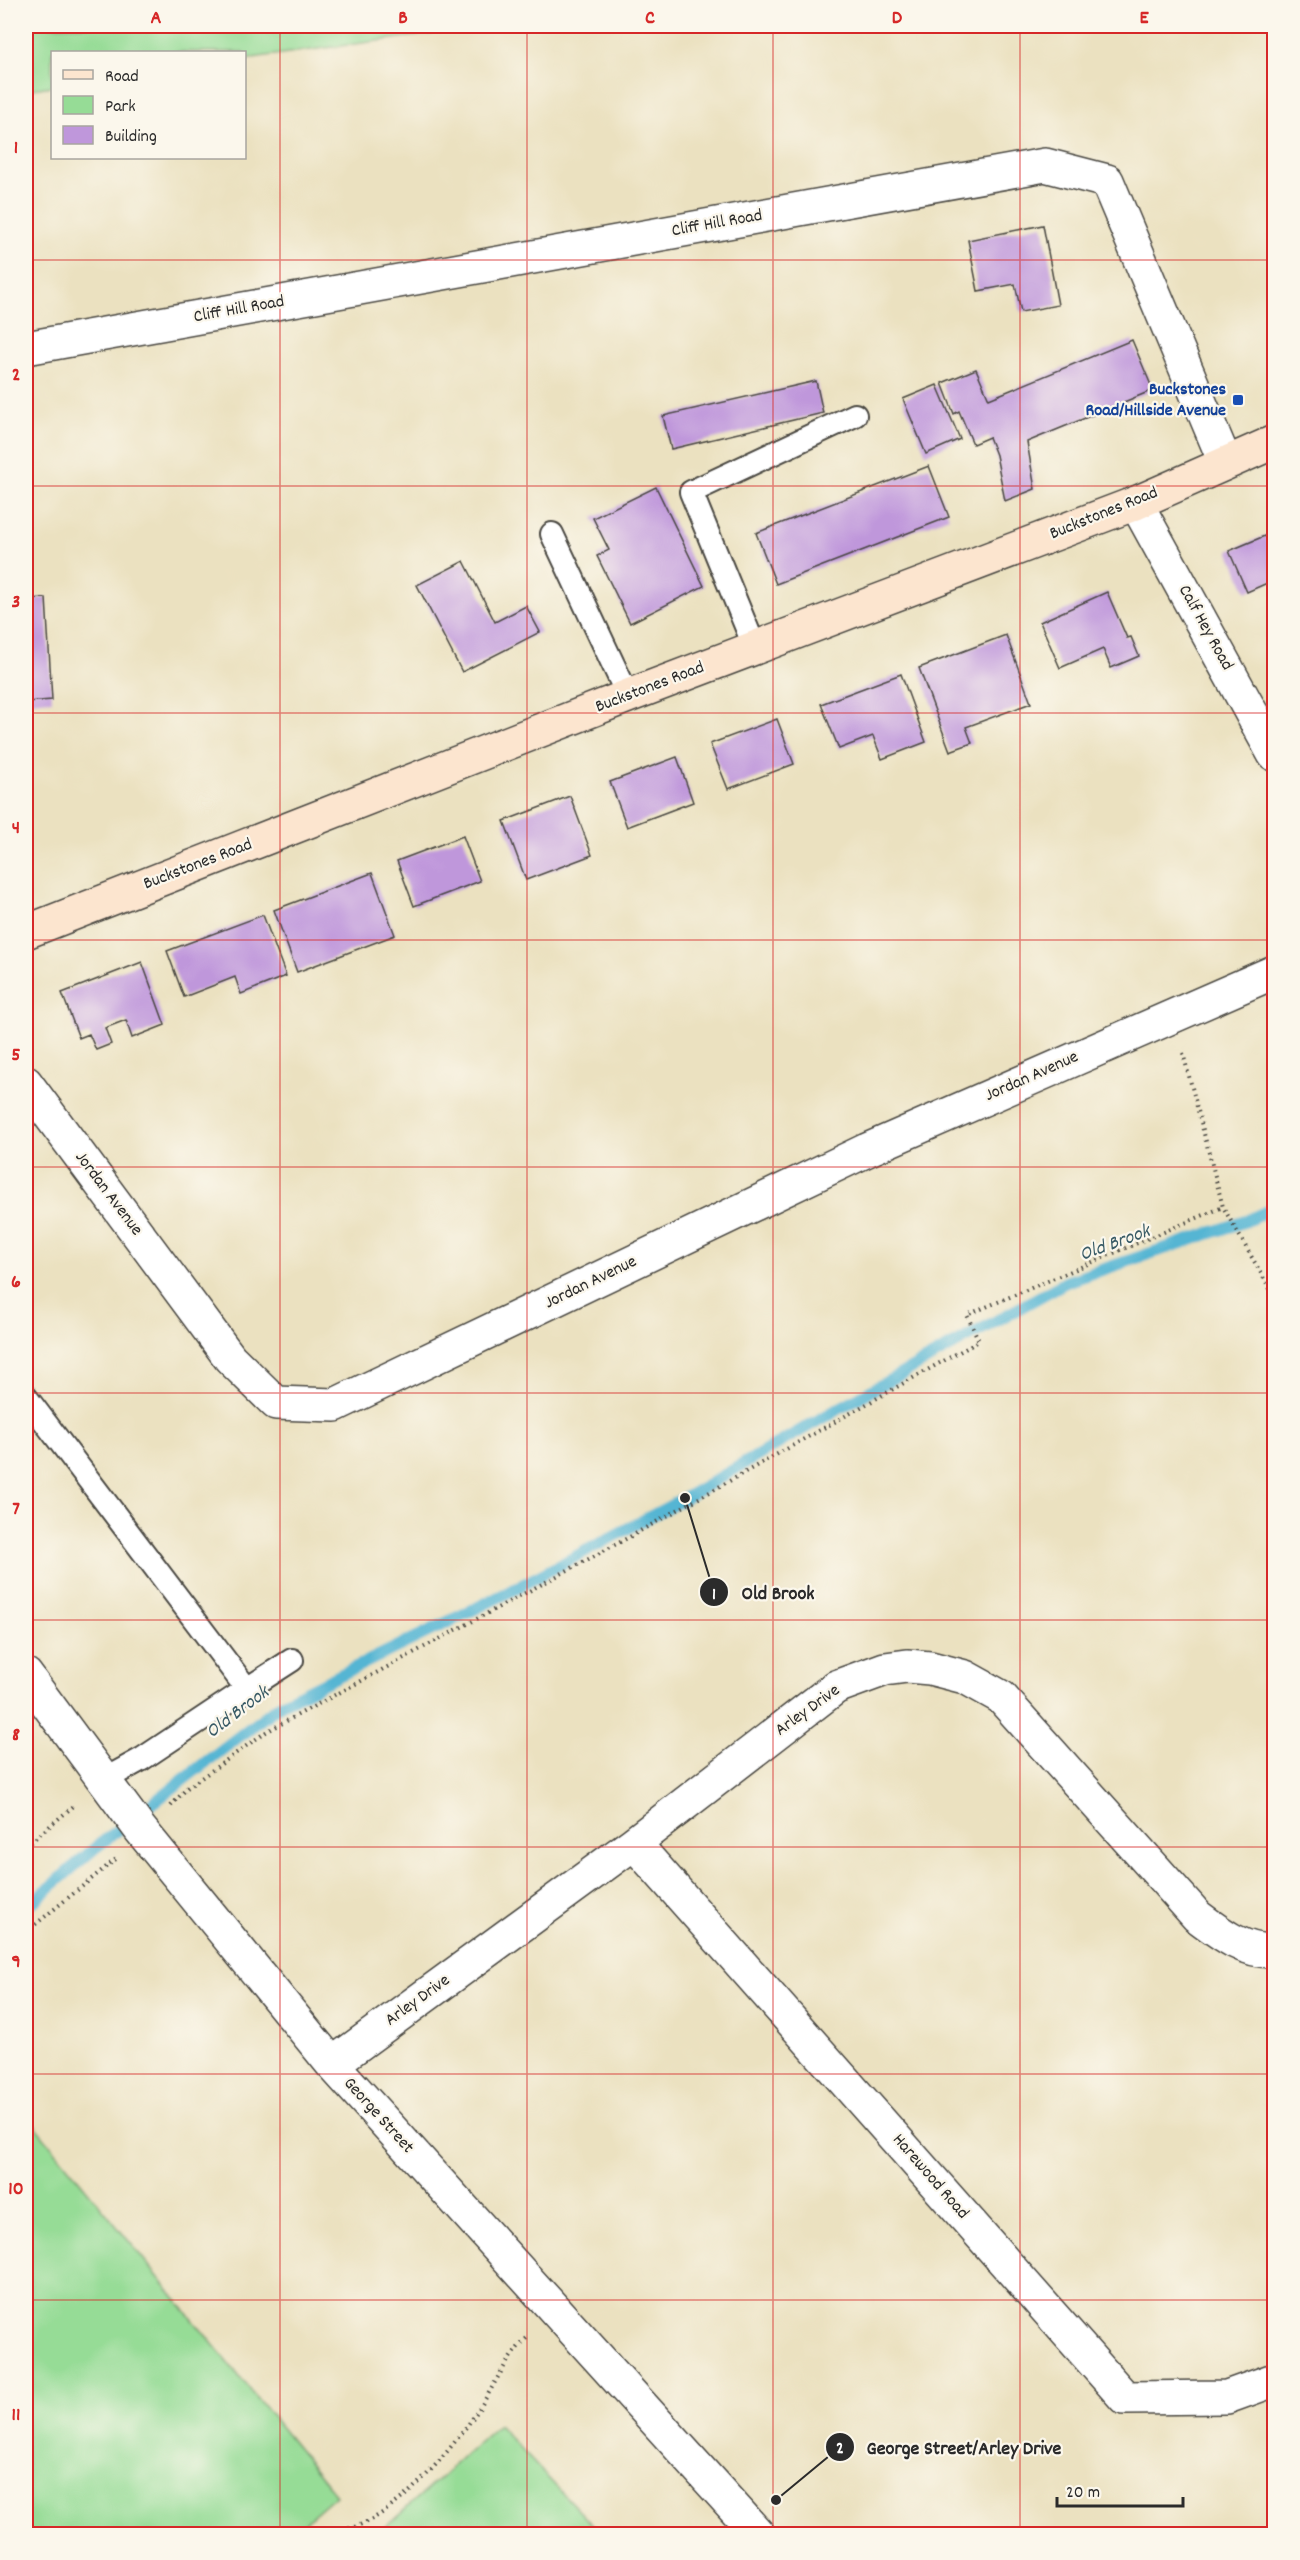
<svg xmlns="http://www.w3.org/2000/svg" width="1300" height="2560" viewBox="0 0 1300 2560" font-family="Dekko,sans-serif">
<rect width="100%" height="100%" fill="#fbf7ec"/>
<filter id="ink" filterUnits="userSpaceOnUse"><feTurbulence type="fractalNoise" baseFrequency=".0167" numOctaves="2"/><feDisplacementMap in="SourceGraphic" scale="12" xChannelSelector="R" yChannelSelector="G"/><feConvolveMatrix kernelMatrix="1 2 1 2 8 2 1 2 1" color-interpolation-filters="sRGB"/></filter>
<filter id="wash" filterUnits="userSpaceOnUse"><feTurbulence type="fractalNoise" baseFrequency=".008" numOctaves="4" result="noise"/><feDisplacementMap in="SourceGraphic" scale="24" xChannelSelector="R" yChannelSelector="G"/><feGaussianBlur stdDeviation="1.35" result="paint"/><feColorMatrix in="noise" values="0 0 0 0 0 0 0 0 0 0 0 0 0 0 0 0 0 1.4 0 .05"/><feComposite in="paint" operator="in"/></filter>
<g filter="url(#wash)">
<rect width="100%" height="100%" fill="#ebe1c0"/>
<!-- green -->
<path fill="#96dc96" stroke="#608460" stroke-width="1.5" d="M26 26H488L245 59 244 52H52V86L26 90Z
M26 2115 336 2495 291 2534H26Z
M498 2425 601 2534H378Z"/>
<g fill="none" stroke-linecap="round" stroke-linejoin="round">
<!-- stream -->
<path stroke="#54b5d3" stroke-width="12" d="M26 1908 95 1848 281 1704 509 1592 685 1498 822 1418 1066 1282 1246 1221 1274 1208"/>
</g>
<g id="blocks">
<!-- building -->
<path fill="#bf97db" d="M1043 225 1058 305 1021 312 1015 284 978 291 968 240Z
M1132 340 1153 390 1027 442 1035 489 1005 501 996 455 989 437 973 444 959 411 954 414 942 383 976 369 989 399Z
M816 381 823 413 671 449 663 416Z
M937 385 960 439 926 454 903 399Z
M929 466 949 517 776 584 756 533Z
M656 487 704 586 630 623 597 556 609 550 593 518Z
M1274 532V580L1247 592 1229 551Z
M464 561 495 622 526 606 540 632 462 672 417 585Z
M1107 592 1127 638 1131 637 1139 656 1111 668 1103 649 1060 668 1040 622Z
M46 598 52 700 26 702V599Z
M1006 635 1031 703 966 727 972 743 950 751 919 668Z
M901 674 926 742 882 759 873 736 839 749 821 704Z
M777 719 794 764 728 789 710 744Z
M677 757 693 802 627 827 610 782Z
M570 796 592 855 526 880 504 821Z
M463 836 480 881 414 906 397 861Z
M372 873 395 935 297 972 274 910Z
M263 915 286 976 241 994 235 977 184 997 167 951Z
M142 962 165 1025 132 1038 126 1020 105 1028 111 1044 96 1050 89 1034 79 1038 62 993Z"/>
</g>
</g>
<g filter="url(#ink)">
<use href="#blocks" fill-opacity="0" stroke="#484641" stroke-width="1.5"/>
<g fill="none" stroke-linecap="round" stroke-linejoin="round">
<!-- service casing -->
<g stroke="#484641" stroke-width="26">
<path id="service" d="M552 534 628 696
M755 648 691 492 855 415
M26 1397 247 1689 142 1759 104 1780
M247 1689 292 1660"/>
</g>
<!-- minor casing -->
<g stroke="#484641" stroke-width="36">
<path id="minor" d="M26 348 1045 165 1107 181 1225 462
M1136 503 1274 754
M26 1083 230 1358 276 1403 335 1405 867 1150 1274 972
M26 1675 140 1829 332 2064 758 2534
M634 1843 1125 2398 1227 2397 1274 2380
M332 2064 634 1843 836 1687 885 1669 907 1666 930 1668 965 1677 1001 1697 1197 1916C1221 1934 1244 1952 1274 1951"/>
</g>
<!-- secondary casing -->
<g stroke="#484641" stroke-width="36">
<path id="secondary" d="M26 932 628 696 1136 503 1274 442"/>
</g>
<!-- path -->
<path stroke="#484641" stroke-width="4" stroke-dasharray="1.5 4.5" stroke-linecap="butt" d="M1183 1053 1223 1207 1274 1296
M171 1806 187 1788 266 1732 624 1540 979 1341 967 1315 1223 1207
M26 1846 76 1804
M26 1932 116 1859
M313 2534C329 2531 346 2531 362 2524 407 2504 449 2452 477 2412 494 2387 506 2357 529 2336"/>
<!-- service -->
<use href="#service" stroke="#fff" stroke-width="22"/>
<!-- minor -->
<use href="#minor" stroke="#fff" stroke-width="33"/>
<!-- secondary -->
<use href="#secondary" stroke="#fce5cf" stroke-width="33"/>
</g>
</g>
<!-- grid -->
<path fill="none" stroke="#d62828" stroke-width="1.5" stroke-opacity="0.55" d="M280 26V2534M527 26V2534M773 26V2534M1020 26V2534M26 260H1274M26 486H1274M26 713H1274M26 940H1274M26 1167H1274M26 1393H1274M26 1620H1274M26 1847H1274M26 2074H1274M26 2300H1274"/>
<!-- markers -->
<rect fill="#1a4fb4" stroke="#fbf7ec" stroke-width="2" x="1232" y="394" width="12" height="12" rx="3"/>
<g text-anchor="middle" dominant-baseline="central" stroke-width="4.5" stroke-linejoin="round" paint-order="stroke">
<!-- street labels -->
<g font-size="18" fill="#2b2b2b" stroke="#fbf7ec">
<text transform="translate(717 224) rotate(-10)">Cliff Hill Road</text>
<text transform="translate(239 310) rotate(-10)">Cliff Hill Road</text>
<text transform="translate(1104 514) rotate(-22)">Buckstones Road</text>
<text transform="translate(1205 628) rotate(61)">Calf Hey Road</text>
<text transform="translate(650 688) rotate(-21)">Buckstones Road</text>
<text transform="translate(198 865) rotate(-21)">Buckstones Road</text>
<text transform="translate(1032 1077) rotate(-24)">Jordan Avenue</text>
<text transform="translate(108 1194) rotate(53)">Jordan Avenue</text>
<text transform="translate(591 1283) rotate(-26)">Jordan Avenue</text>
<text transform="translate(808 1711) rotate(-36)">Arley Drive</text>
<text transform="translate(418 2001) rotate(-36)">Arley Drive</text>
<text transform="translate(378 2116) rotate(48)">George Street</text>
<text transform="translate(930 2177) rotate(49)">Harewood Road</text>
</g>
<!-- transit labels -->
<g font-size="18" font-weight="bold" fill="#164399" stroke="#fbf7ec" text-anchor="end">
<text x="1226" y="390">Buckstones<tspan x="1226" dy="21">Road/Hillside Avenue</tspan></text>
</g>
<!-- water labels -->
<g font-size="20" font-style="italic" fill="#395b66" stroke="#fbf7ec">
<text transform="translate(1115 1244) rotate(-20)">Old Brook</text>
<text transform="translate(238 1713) rotate(-37)">Old Brook</text>
</g>
</g>
<!-- callouts -->
<path fill="none" stroke="#2b2b2b" stroke-width="2" d="M685 1498L714 1592M776 2500L840 2447"/>
<g fill="#2b2b2b" stroke="#fbf7ec" stroke-width="2">
<circle cx="685" cy="1498" r="6"/>
<circle cx="776" cy="2500" r="6"/>
<circle cx="714" cy="1592" r="15"/>
<circle cx="840" cy="2447" r="15"/>
</g>
<g font-size="18" text-anchor="middle" font-weight="bold" fill="#fff">
<text x="714" y="1599">1</text>
<text x="840" y="2453">2</text>
</g>
<g font-size="20" text-anchor="middle" font-weight="bold" fill="#2b2b2b" stroke="#fbf7ec" stroke-width="4.5" stroke-linejoin="round" paint-order="stroke">
<text x="778" y="1599">Old Brook</text>
<text x="964" y="2454">George Street/Arley Drive</text>
</g>
<!-- margin -->
<rect width="1300" height="2560" fill="none" stroke="#fbf7ec" stroke-width="66"/>
<!-- legend -->
<rect x="51" y="51" width="195" height="108" fill="#fbf7ec" stroke="#a8a59f" stroke-width="1.5"/>
<rect x="63" y="70" width="30" height="9" fill="#fce5cf" stroke="#a8a59f" stroke-width="1.5"/>
<text x="105" y="81" font-size="18" fill="#2b2b2b">Road</text>
<rect x="63" y="96" width="30" height="18" fill="#96dc96" stroke="#a8a59f" stroke-width="1.5"/>
<text x="105" y="111" font-size="18" fill="#2b2b2b">Park</text>
<rect x="63" y="126" width="30" height="18" fill="#bf97db" stroke="#a8a59f" stroke-width="1.5"/>
<text x="105" y="141" font-size="18" fill="#2b2b2b">Building</text>
<!-- scale -->
<path d="M1057 2497v9h126v-9" fill="none" stroke="#2b2b2b" stroke-width="3"/>
<text x="1066" y="2497" font-size="18" fill="#2b2b2b" stroke="#fbf7ec" stroke-width="4.5" paint-order="stroke">20 m</text>
<rect x="33" y="33" width="1234" height="2494" fill="none" stroke="#d62828" stroke-width="2"/>
<g font-size="20" text-anchor="middle" font-weight="bold" fill="#d62828">
<text x="156" y="23">A</text>
<text x="403" y="23">B</text>
<text x="650" y="23">C</text>
<text x="897" y="23">D</text>
<text x="1144" y="23">E</text>
<text x="16" y="153">1</text>
<text x="16" y="380">2</text>
<text x="16" y="607">3</text>
<text x="16" y="833">4</text>
<text x="16" y="1060">5</text>
<text x="16" y="1287">6</text>
<text x="16" y="1514">7</text>
<text x="16" y="1740">8</text>
<text x="16" y="1967">9</text>
<text x="16" y="2194">10</text>
<text x="16" y="2420">11</text>
</g>
</svg>
